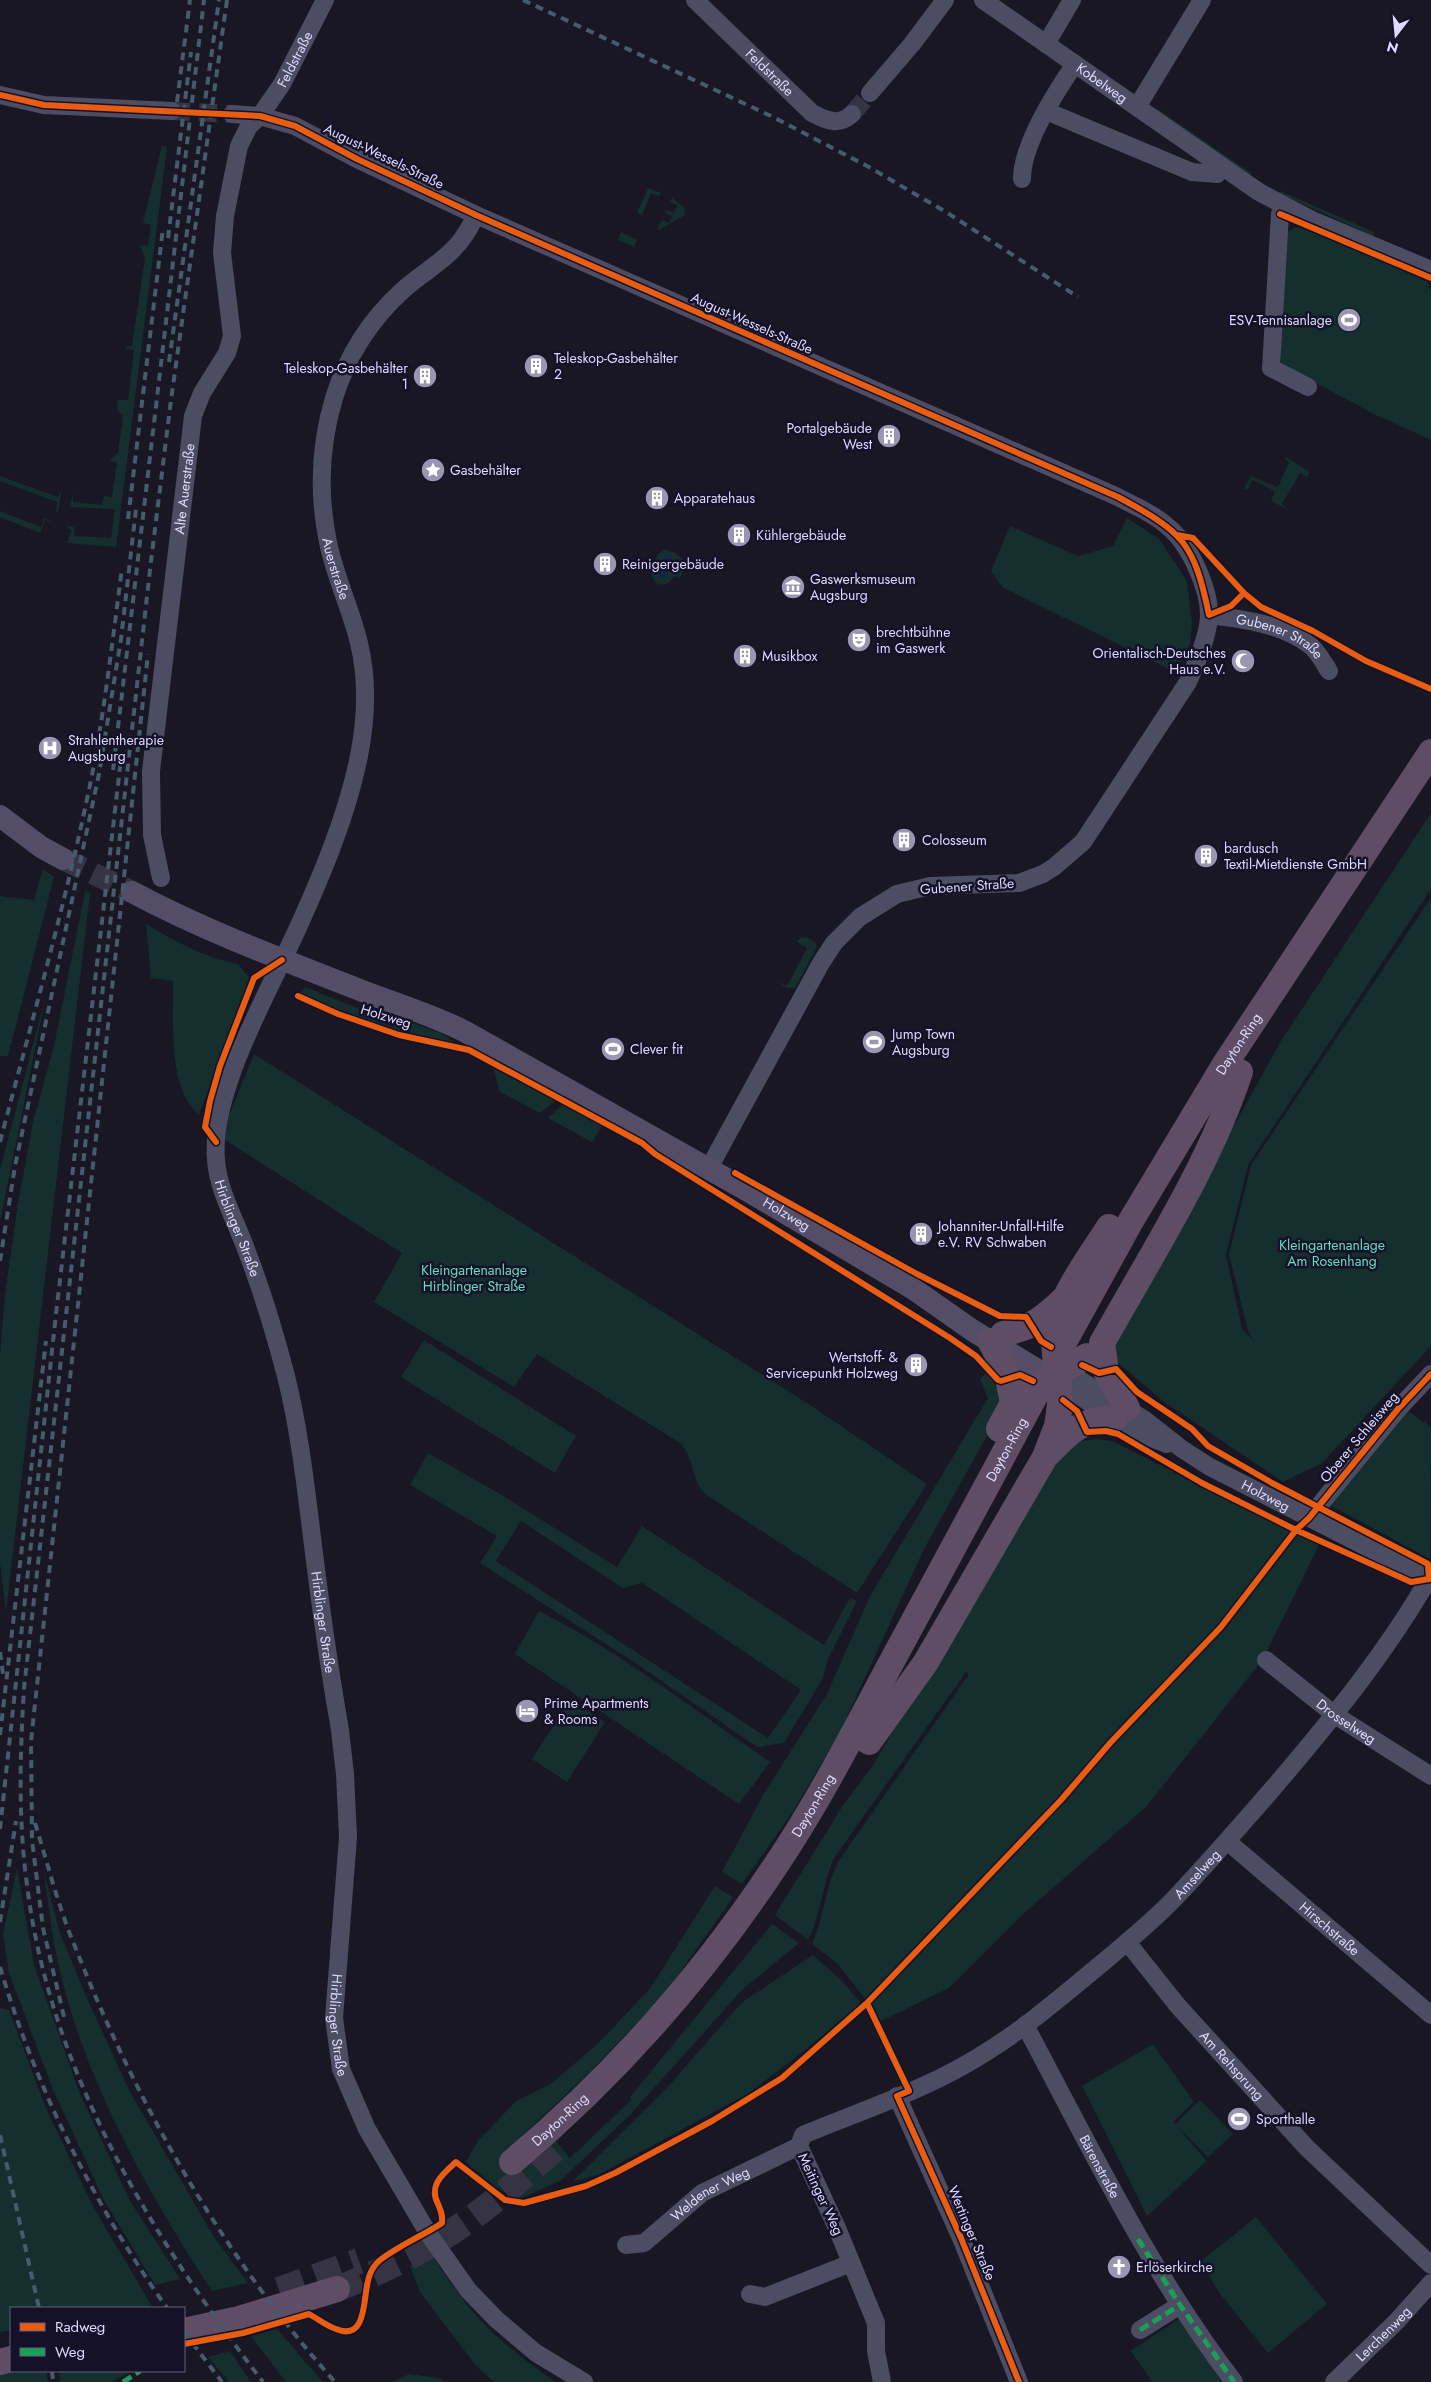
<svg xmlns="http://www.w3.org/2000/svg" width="1431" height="2382" viewBox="0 0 1431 2382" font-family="Jost,sans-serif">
<rect width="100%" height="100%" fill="#181723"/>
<!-- green -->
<path fill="#152f2f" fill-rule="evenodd" d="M1156 108 1251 173 1250 176 1154 110Z
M162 145 167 147 116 547 67 543 72 530 64 526 74 527V536L111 538 115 509 70 507 73 493V502L102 505 104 496 112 497 117 462 109 461 118 453 123 417 117 409 118 400H128L134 350 126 349V346H132L145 258 140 245 148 246 151 225 143 223Z
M648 188 661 193 659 196 651 193 642 215 637 213Z
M1280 191 1374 232 1373 236 1279 193Z
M672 198 684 207 685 215 659 230 657 229 662 220 669 223 672 216 665 213 666 210 674 213 677 205 670 202Z
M1295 227 1306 228 1428 280 1429 288 1431 289V440L1376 415 1282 365 1280 352 1287 232Z
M621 232 637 240 634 247 618 240Z
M1286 457 1310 472 1307 477 1300 473 1282 504 1289 510 1271 501 1275 491 1252 480 1247 490 1244 489 1251 476 1278 487 1289 462 1286 460Z
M0 476 58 497 62 489 58 512 56 511 57 502 0 481Z
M0 511 41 527 44 518 54 523 45 520 40 533 0 517Z
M1127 518 1159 539 1187 581 1192 624 1190 644 1175 672 1002 587 991 571 1010 526 1078 556 1113 546Z
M664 549 675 553 686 562 680 578 674 576C670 583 666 586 657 584L651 575 657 555Z
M1431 813V889L1248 1165 1226 1255 1242 1329 1254 1341 1248 1331 1229 1254 1251 1165 1431 898V1346L1322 1463 1283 1482 1163 1401 1117 1362 1114 1349 1182 1219 1281 1041Z
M43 869 54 877 8 1056H0V896L34 900Z
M85 892 90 893 6 1612 0 1562V1356L5 1294 18 1203 33 1122 54 1046Z
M146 924C176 942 203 957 238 964L252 981 199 1114C167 1090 174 1018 173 981L151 978Z
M806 937 815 942 817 947 795 988H787L776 980 787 986 807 948 797 942 800 938Z
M305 987 372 1014 404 1020 440 1033 466 1049 399 1034 339 1013 299 996Z
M46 995 0 1222V1170Z
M254 1054 807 1403 927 1484 857 1593 705 1494C691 1480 695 1458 680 1443L537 1354 514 1387 374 1302 402 1253 225 1140 229 1115Z
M492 1064 557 1100 540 1113 500 1092Z
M564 1103 603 1125 592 1142 548 1118Z
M424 1340 576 1436 555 1473 401 1377Z
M987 1372 999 1391 1004 1405 924 1549 841 1730 792 1813 742 1884 722 1872 763 1795 827 1694 870 1596 988 1398 980 1379Z
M1406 1410 1431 1427 1430 1559 1330 1505Z
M1097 1439 1112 1441 1319 1545 1263 1659 1147 1806 1022 1915 949 1988 879 2022 869 2004 838 1964 812 1944C824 1917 825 1888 838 1862L969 1674 966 1672 834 1858C822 1885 821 1915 808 1940L775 1915 842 1807 873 1765 1024 1509 1069 1446 1081 1441ZM1133 1717 1064 1802 967 1902 964 1898Z
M428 1453 500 1494 617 1567 642 1526 824 1645 850 1598 857 1601 828 1659 822 1680 784 1743 757 1747 637 1664 480 1563 497 1536 410 1485ZM521 1521 623 1588 642 1583 801 1690 768 1738 496 1561Z
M539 1611C619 1651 696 1711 770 1762L739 1804 515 1654Z
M570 1700 605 1722 567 1782 532 1759Z
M17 1868 34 1965 80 2094 130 2201 180 2279 155 2285 104 2200 53 2090 9 1973 3 1934Z
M44 1872 60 1933 85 1994 130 2092 214 2237 248 2283 212 2291C144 2187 77 2067 54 1943 50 1920 47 1896 44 1872Z
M715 1886 733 1897 667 1991 588 2074 501 2155 518 2174 555 2140 570 2158 631 2100 630 2097 772 1924 799 1943 742 1990 630 2115 560 2181 520 2199 495 2187 466 2162 478 2141 515 2102 552 2083 596 2045 649 1990Z
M813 1955 841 1980 861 2003 809 2047 749 2093 600 2174 572 2182 666 2089 741 2003Z
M0 2008 9 2010 47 2111 94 2208 153 2308H11V2330L0 2332Z
M1153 2044 1194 2102 1173 2122 1175 2124 1200 2100 1233 2134 1208 2157 1175 2124 1207 2161 1147 2216 1082 2086Z
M1256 2217 1327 2304 1268 2353 1221 2295 1200 2262Z
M431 2254C448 2279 466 2306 488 2328 508 2348 532 2365 555 2382H494L477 2367 420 2292 410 2266Z
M1179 2319 1222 2382H1152L1131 2351Z
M277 2329 323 2382H286L251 2336Z
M230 2351 251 2382H229L208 2357Z
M11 2371H46L48 2382H0V2372Z
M59 2371H132L112 2382H60Z
M409 2374 439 2378 446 2382H393Z"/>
<!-- water -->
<path fill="#11274a" d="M667 555 673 559V564L668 567 667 576 661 578 657 576V570L662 567 664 557Z"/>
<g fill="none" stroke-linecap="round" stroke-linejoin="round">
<!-- minor-tunnel -->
<path stroke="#363444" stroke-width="18" stroke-dasharray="18 9" stroke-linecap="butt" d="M172 111 232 114
M852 114 870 93"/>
<!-- major-tunnel -->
<path stroke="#363444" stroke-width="22" stroke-dasharray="22 11" stroke-linecap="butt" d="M63 859 132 892"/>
<!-- highway-tunnel -->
<path stroke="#363444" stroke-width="26" stroke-dasharray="26 13" stroke-linecap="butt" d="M337 2289C377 2273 417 2255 453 2231 493 2205 528 2172 564 2141
M279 2290 359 2261"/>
<!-- minor -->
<g stroke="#4c4c63" stroke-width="18">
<path id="s1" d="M695 0 812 113C827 121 839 126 852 114"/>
<path id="s2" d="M983 0 1259 192 1312 220 1431 270"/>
<path d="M1046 44 1072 0"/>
<path d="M870 93 912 44 945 0"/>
<path d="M0 95 44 105 172 111"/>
<path d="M1137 107 1202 0"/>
<path d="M1046 111 1192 172 1217 174 1221 167"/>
<path d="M232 114 260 116 295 126 357 159 476 215 1118 497C1134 506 1153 513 1167 526 1189 543 1210 589 1209 617 1207 640 1197 661 1188 682L1083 842 1054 867 1043 874 1019 883 930 886 897 894 860 917 834 943 821 963 709 1168"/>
<path d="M1022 179C1022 144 1055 93 1075 64"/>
<path d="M1284 206 1280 214 1271 368 1308 387"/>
<path id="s3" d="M476 215C472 222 469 230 464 236 450 258 423 272 403 290 371 319 347 356 334 398 320 445 318 494 328 542 335 577 351 609 359 643 368 680 366 720 359 756 347 816 321 877 296 932 268 993 210 1093 216 1160 218 1191 237 1223 247 1252 263 1293 275 1334 286 1376 301 1436 307 1499 315 1561 322 1617 330 1673 340 1730L345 1774 348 1837 334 2018 341 2069 367 2129 428 2233 468 2290 496 2319 536 2353 584 2382"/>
<path id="s4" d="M1209 615C1244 619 1282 624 1311 646 1318 652 1324 663 1329 671"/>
<path id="s5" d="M161 878 152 835 151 771 193 416 202 393 227 353 232 336 222 253 225 216 239 146 249 126 260 116 282 84 325 0"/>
<path id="s6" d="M1075 1377 1145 1420 1182 1449 1210 1467 1431 1580"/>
<path d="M1068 1389 1139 1433 1167 1444"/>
<path d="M1309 1518 1398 1409 1431 1374"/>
<path id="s7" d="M1266 1660 1335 1715 1431 1776"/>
<path id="s8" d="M1227 1841 1431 2015"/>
<path id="s9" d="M1127 1942 1178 2006 1307 2148 1431 2265"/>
<path id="s10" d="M1025 2025C1090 2147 1150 2272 1234 2382"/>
<path d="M897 2096 961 2238 1019 2382"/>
<path id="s11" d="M626 2245 644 2243 702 2193 799 2146"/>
<path d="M750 2294 765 2297 851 2263"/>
<path d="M1140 2330 1180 2305"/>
<path id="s12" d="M882 2382 876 2351V2323L837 2228 799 2146 803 2135C866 2109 934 2087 991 2049 1021 2030 1049 2007 1077 1984 1110 1956 1144 1930 1174 1899 1209 1862 1242 1824 1275 1786 1332 1719 1387 1652 1431 1575"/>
<path id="s13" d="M1334 2382 1396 2322 1431 2283"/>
</g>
<!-- major -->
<g stroke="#544d68" stroke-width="22">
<path d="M0 816 41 847 63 859"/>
<path id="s14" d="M132 892C207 932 286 961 365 992 399 1005 432 1015 464 1031L748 1191 912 1288 972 1330 1039 1371"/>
</g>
<!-- highway -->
<g stroke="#5e4d64" stroke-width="26">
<path d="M1003 1334C1034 1326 1042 1320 1065 1298"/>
<path d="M990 1341 1007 1373 1013 1403 999 1429"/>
<path d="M1054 1342C1056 1299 1087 1262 1109 1227"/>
<path id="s15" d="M1062 1346 1132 1219 1225 1064 1431 752"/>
<path d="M1127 1408 1106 1371 1102 1343C1151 1255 1208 1168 1240 1072"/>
<path d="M1049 1453C1072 1429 1082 1420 1115 1418"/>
<path d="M869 1742 926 1662 1045 1457 1057 1426 1060 1405"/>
<path id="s16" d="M512 2162C613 2077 701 1978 774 1868 818 1803 854 1732 891 1663 939 1574 988 1484 1036 1394"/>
<path d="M184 2331 239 2319 337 2289"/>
<path d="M0 2362 11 2359"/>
</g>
<!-- rail -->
<path stroke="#465b6b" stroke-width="4" stroke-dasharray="8 6" stroke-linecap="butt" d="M227 0 171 400 151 561 24 1688C20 1754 18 1819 27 1885 50 2071 151 2236 263 2382
M523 0 771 116 867 166 946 212 1078 297
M177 102 190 0
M168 238 191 52
M169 362 219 0
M128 519 163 228
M113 770 204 0
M0 1142C32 1020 67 899 92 775 105 706 113 637 122 568
M0 1261 15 1166 99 774 121 639 136 509
M0 1652 3 1674
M0 1735 46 1341
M35 1823C48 1865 59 1909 76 1949 138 2106 223 2256 335 2382
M0 1829 56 1314 121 759
M0 1922 16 1821
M0 1967C36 2088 94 2205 167 2308
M64 2017 43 1928 32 1840 31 1741 148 654
M0 2135 39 2308
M184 2332 222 2382
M52 2371 53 2380"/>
<!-- highway-bridge -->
<path stroke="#5e4d64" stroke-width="26" d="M1054 1342 1056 1366
M1063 1370 1087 1356
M1059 1383 1060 1405
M1029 1390 1050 1378"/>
<!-- quiet -->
<path stroke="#1a9f57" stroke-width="5" stroke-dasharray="10 5" stroke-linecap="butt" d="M1138 2239 1180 2305 1234 2382
M1140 2330 1180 2305
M123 2382 140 2371"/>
<!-- cycleway casing -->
<g stroke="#141129" stroke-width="9">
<path id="cycleway" d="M0 95 44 105 260 116 295 126 357 159 476 215 1118 497C1183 532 1194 542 1209 615L1231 606 1244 593
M1280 214 1431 278
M1177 535 1193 538 1244 593 1261 607 1313 631 1366 661 1431 689
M298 996 338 1014 399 1035 469 1050 642 1143 655 1154 950 1338 976 1356 998 1380 1001 1381 1020 1375 1033 1381
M216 1142 205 1127 210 1101 220 1066 254 978 282 960
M735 1173 917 1274 1000 1316 1026 1317 1041 1341 1051 1347
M1082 1365 1099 1373 1116 1369 1137 1392 1192 1429 1208 1446 1272 1483 1428 1564 1429 1579
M1063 1400 1077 1411 1087 1432 1106 1431 1118 1434 1202 1483 1296 1530 1411 1582 1429 1579
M867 2003 909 2091 897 2096 961 2238 1019 2382
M184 2344 243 2333 309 2314C318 2319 327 2326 336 2329 367 2342 363 2299 368 2281 369 2275 372 2269 376 2264 386 2252 426 2234 442 2223 443 2216 441 2211 438 2204 428 2185 443 2174 456 2162L505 2200 524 2203 586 2186 615 2173 712 2121 782 2078 867 2003 1061 1800 1111 1742 1221 1627 1296 1530 1309 1518 1398 1409 1431 1374"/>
</g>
<!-- cycleway -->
<use href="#cycleway" stroke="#e95d12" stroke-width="6"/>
</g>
<!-- icons -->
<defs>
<g id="stadium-disc" transform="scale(1.25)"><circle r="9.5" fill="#9896b1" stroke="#141129"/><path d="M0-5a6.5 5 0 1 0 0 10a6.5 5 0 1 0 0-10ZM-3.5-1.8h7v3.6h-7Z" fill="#fff"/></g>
<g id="building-disc" transform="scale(1.25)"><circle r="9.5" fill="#9896b1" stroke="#141129"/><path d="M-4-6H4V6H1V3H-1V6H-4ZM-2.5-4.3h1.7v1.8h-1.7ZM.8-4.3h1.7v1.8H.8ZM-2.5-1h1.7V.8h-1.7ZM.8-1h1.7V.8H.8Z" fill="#fff"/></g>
<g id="sight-disc" transform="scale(1.25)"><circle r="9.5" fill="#9896b1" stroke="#141129"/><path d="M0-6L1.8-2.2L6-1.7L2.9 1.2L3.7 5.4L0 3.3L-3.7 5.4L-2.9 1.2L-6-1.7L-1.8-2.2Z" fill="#fff"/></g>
<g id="museum-disc" transform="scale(1.25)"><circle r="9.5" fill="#9896b1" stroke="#141129"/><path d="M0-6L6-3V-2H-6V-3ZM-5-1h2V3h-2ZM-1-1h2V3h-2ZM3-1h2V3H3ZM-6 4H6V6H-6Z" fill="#fff"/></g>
<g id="theatre-disc" transform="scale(1.25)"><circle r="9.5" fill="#9896b1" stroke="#141129"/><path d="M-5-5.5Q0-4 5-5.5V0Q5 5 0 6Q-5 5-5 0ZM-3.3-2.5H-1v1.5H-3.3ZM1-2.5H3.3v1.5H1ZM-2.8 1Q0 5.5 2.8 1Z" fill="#fff"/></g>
<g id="mosque-disc" transform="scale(1.25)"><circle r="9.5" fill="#9896b1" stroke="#141129"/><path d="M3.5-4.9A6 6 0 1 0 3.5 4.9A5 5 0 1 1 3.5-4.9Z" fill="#fff"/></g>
<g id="hospital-disc" transform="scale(1.25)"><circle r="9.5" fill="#9896b1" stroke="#141129"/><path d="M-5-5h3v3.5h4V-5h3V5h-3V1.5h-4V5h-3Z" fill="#fff"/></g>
<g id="hotel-disc" transform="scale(1.25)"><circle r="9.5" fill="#9896b1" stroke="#141129"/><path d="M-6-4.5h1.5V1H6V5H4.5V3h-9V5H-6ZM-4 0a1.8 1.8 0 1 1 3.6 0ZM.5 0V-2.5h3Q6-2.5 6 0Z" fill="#fff"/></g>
<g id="church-disc" transform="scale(1.25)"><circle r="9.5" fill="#9896b1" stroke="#141129"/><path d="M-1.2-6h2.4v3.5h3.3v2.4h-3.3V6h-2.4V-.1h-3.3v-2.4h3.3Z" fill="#fff"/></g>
</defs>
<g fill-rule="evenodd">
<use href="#stadium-disc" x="1349" y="320"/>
<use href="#building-disc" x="536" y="366"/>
<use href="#building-disc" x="425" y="376"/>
<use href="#building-disc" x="889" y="436"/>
<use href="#sight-disc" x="433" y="470"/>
<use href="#building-disc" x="657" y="498"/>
<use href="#building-disc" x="739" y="535"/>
<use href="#building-disc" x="605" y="564"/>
<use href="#museum-disc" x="793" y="587"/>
<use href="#theatre-disc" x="859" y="640"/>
<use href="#building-disc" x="745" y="656"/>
<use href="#mosque-disc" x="1243" y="661"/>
<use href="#hospital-disc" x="50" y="748"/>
<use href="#building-disc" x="904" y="840"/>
<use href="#building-disc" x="1206" y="856"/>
<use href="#stadium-disc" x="874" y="1042"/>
<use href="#stadium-disc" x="613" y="1049"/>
<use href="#building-disc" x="921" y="1234"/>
<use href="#building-disc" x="916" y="1365"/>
<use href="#hotel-disc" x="527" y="1711"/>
<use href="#stadium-disc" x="1239" y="2119"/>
<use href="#church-disc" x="1119" y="2267"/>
</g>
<g text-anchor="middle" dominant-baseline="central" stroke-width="5" stroke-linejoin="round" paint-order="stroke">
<!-- street labels -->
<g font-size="14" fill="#dddafe" stroke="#141129">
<text stroke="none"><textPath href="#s5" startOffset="851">Feldstraße</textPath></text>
<text stroke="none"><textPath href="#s1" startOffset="104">Feldstraße</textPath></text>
<text stroke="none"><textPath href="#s2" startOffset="145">Kobelweg</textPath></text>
<text transform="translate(384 156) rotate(26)">August-Wessels-Straße</text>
<text transform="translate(752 323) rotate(24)">August-Wessels-Straße</text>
<text stroke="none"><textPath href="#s5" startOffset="392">Alte Auerstraße</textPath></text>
<text stroke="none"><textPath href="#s3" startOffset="409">Auerstraße</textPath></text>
<text stroke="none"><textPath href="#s4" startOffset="75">Gubener Straße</textPath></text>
<text transform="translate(967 886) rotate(-4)">Gubener Straße</text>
<text transform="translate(386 1016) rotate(17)">Holzweg</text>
<text stroke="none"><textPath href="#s15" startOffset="350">Dayton-Ring</textPath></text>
<text stroke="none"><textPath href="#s14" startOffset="731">Holzweg</textPath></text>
<text stroke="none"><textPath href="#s3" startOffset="1104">Hirblinger Straße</textPath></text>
<text transform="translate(1359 1437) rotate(-50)">Oberer Schleisweg</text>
<text stroke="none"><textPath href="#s16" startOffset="874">Dayton-Ring</textPath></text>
<text stroke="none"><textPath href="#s6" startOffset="225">Holzweg</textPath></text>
<text stroke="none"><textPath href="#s3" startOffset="1509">Hirblinger Straße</textPath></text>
<text stroke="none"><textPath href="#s7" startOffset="101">Drosselweg</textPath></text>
<text stroke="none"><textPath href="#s16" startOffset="469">Dayton-Ring</textPath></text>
<text stroke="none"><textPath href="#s12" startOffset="742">Amselweg</textPath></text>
<text stroke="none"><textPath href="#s8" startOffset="135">Hirschstraße</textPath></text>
<text stroke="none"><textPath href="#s3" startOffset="1914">Hirblinger Straße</textPath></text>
<text stroke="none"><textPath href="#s9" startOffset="162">Am Rehsprung</textPath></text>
<text stroke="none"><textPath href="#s16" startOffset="64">Dayton-Ring</textPath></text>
<text stroke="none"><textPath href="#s10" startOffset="160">Bärenstraße</textPath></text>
<text transform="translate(821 2194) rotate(65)">Meitinger Weg</text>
<text stroke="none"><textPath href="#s11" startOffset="101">Weldener Weg</textPath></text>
<text transform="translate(972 2233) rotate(67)">Wertinger Straße</text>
<text stroke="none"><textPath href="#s13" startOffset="69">Lerchenweg</textPath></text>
</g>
<!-- poi labels -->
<g font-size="14" fill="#dddafe" stroke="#141129" text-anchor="start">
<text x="1332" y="320" text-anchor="end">ESV-Tennisanlage</text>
<text x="554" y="358">Teleskop-Gasbehälter<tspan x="554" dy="16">2</tspan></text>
<text x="408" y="368" text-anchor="end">Teleskop-Gasbehälter<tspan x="408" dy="16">1</tspan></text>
<text x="872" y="428" text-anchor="end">Portalgebäude<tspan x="872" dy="16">West</tspan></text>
<text x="450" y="470">Gasbehälter</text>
<text x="674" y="498">Apparatehaus</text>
<text x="756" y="535">Kühlergebäude</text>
<text x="622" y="564">Reinigergebäude</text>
<text x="810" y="579">Gaswerksmuseum<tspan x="810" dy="16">Augsburg</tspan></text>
<text x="876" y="632">brechtbühne<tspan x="876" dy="16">im Gaswerk</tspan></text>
<text x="1226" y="653" text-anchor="end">Orientalisch-Deutsches<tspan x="1226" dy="16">Haus e.V.</tspan></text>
<text x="762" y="656">Musikbox</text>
<text x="68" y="740">Strahlentherapie<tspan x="68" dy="16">Augsburg</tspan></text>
<text x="922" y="840">Colosseum</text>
<text x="1224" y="848">bardusch<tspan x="1224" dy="16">Textil-Mietdienste GmbH</tspan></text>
<text x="892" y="1034">Jump Town<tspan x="892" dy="16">Augsburg</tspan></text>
<text x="630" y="1049">Clever fit</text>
<text x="938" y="1226">Johanniter-Unfall-Hilfe<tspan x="938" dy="16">e.V. RV Schwaben</tspan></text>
<text x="898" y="1357" text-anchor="end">Wertstoff- &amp;<tspan x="898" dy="16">Servicepunkt Holzweg</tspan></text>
<text x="544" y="1703">Prime Apartments<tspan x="544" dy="16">&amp; Rooms</tspan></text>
<text x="1256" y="2119">Sporthalle</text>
<text x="1136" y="2267">Erlöserkirche</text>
</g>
<!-- park labels -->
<g font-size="14" fill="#66ddbc" stroke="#141129">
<text x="1332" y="1245">Kleingartenanlage<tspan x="1332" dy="16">Am Rosenhang</tspan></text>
<text x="474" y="1270">Kleingartenanlage<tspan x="474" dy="16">Hirblinger Straße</tspan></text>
</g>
</g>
<!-- legend -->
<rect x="10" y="2307" width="175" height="65" fill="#141129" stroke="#64617e"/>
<rect x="20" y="2323" width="25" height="8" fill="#e95d12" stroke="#64617e"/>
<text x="55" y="2332" font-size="15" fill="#dddafe">Radweg</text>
<rect x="20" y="2348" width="25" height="8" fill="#1a9f57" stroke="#64617e"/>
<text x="55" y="2357" font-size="15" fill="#dddafe">Weg</text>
<!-- north arrow -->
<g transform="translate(1396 35) rotate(196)" stroke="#141129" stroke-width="4" paint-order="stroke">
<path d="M0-4L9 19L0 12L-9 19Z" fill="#dddafe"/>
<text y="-8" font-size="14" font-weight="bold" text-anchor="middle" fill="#dddafe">N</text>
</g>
</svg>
